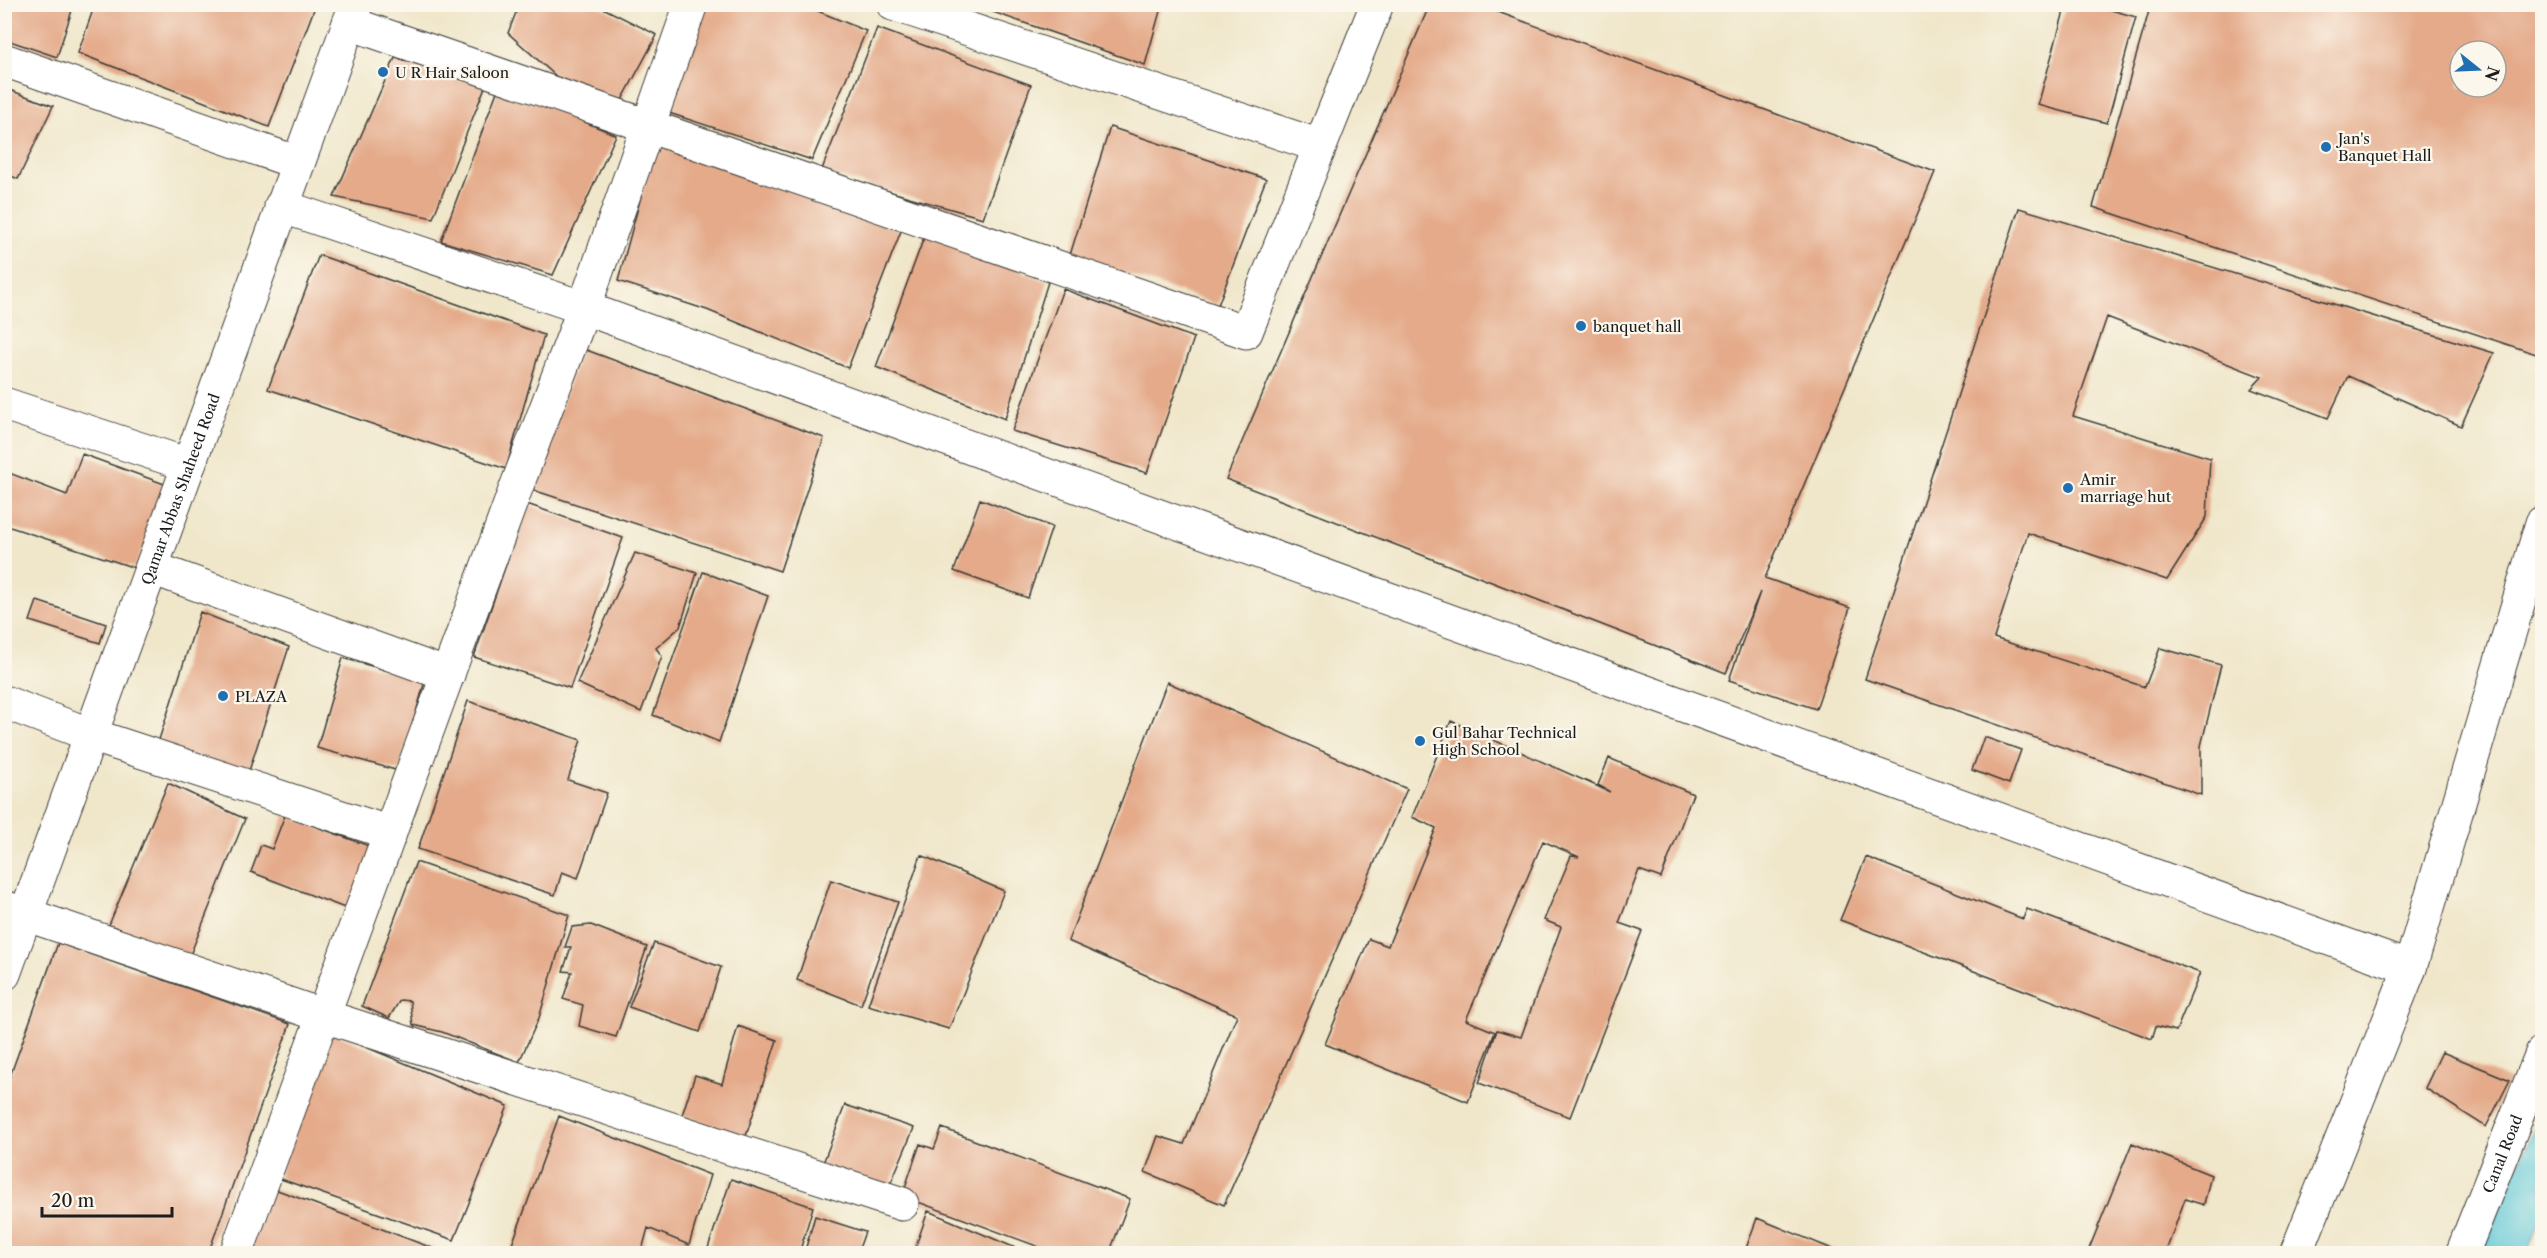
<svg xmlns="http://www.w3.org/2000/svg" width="2547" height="1258" viewBox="0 0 2547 1258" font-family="'Libre Caslon Text',serif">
<rect width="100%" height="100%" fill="#fbf7ec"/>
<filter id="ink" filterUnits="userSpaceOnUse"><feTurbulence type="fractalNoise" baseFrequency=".0167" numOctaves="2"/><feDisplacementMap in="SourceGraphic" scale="12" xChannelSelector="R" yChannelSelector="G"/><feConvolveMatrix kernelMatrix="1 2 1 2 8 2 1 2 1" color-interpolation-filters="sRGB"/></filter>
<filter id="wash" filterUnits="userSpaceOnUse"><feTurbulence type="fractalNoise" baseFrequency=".008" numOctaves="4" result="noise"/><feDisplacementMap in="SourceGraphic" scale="24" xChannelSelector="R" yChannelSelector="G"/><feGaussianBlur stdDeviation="1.35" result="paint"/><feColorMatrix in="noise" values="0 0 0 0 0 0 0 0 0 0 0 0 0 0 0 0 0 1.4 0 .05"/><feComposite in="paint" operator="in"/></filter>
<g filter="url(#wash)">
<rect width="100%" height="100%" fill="#f0e7cb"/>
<!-- water -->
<path fill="#5dc7d7" stroke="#3c727a" stroke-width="1.5" d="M2542 1111V1214L2527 1253 2480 1254Z"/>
<g id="blocks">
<!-- building -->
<path fill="#e4aa8a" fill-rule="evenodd" d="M4 4H74L57 57 4 39Z
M95 4H316L269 127 78 53Z
M705 4H801L866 31 812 160 660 110Z
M970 4H1162L1145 65Z
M1430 4H1476L1935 172 1765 578 1850 608 1816 709 1729 680 1760 592 1726 673 1226 479Z
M2066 4H2090L2136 17 2107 123 2038 105Z
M2151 4H2542V356L2093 207ZM2460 51H2496V87H2460Z
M519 5H597L657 35 622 100 557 77 508 33Z
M877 28 1031 85 983 218 821 172Z
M395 58 487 82 433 218 334 197Z
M499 86 616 135 553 275 441 241Z
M4 88 53 106 18 179 4 173Z
M1110 127 1266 179 1218 305 1070 255Z
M657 138 901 231 848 368 707 310 618 281Z
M2019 208 2494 353 2461 426 2348 376 2328 418 2251 389 2262 377 2107 317 2073 416 2210 458 2207 517 2167 580 2028 533 1994 638 2145 687 2160 648 2221 665 2201 746V795L1865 679Z
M926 232 1048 282 1005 419 876 367Z
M319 255 544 335 506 469 268 389Z
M1063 289 1194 338 1147 473 1012 431Z
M581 348 824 438 780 571 533 490Z
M82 454 167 485 135 568 4 525V471L67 495Z
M980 499 1052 527 1028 598 954 571Z
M527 504 623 538 570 688 474 657Z
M635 553 697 573 680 627 656 648 662 656 641 712 577 683Z
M703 572 768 596 719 742 653 715Z
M37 601 106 624 100 643 30 621Z
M200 612 289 647 248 774 157 746Z
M343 658 425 681 399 771 317 748Z
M1167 682 1407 789 1224 1205 1145 1172 1158 1136 1184 1144 1237 1015 1068 941Z
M468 701 581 740 568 780 607 793 578 878 562 872 555 895 418 849Z
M1451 721 1610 792 1598 785 1609 758 1693 794 1661 878 1639 870 1619 923 1642 931 1570 1117 1479 1083 1497 1030 1521 1037 1561 927 1544 920 1571 856 1579 857 1543 841 1466 1020 1495 1032 1468 1102 1325 1044 1369 939 1388 946 1436 828 1412 817Z
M1984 737 2021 750 2009 784 1972 770Z
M168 783 245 819 190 955 109 925Z
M285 815 374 848 350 910 251 872 261 845 272 849Z
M921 855 1004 891 949 1029 868 1005Z
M1866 857 2023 919 2027 909 2200 973 2176 1031 2156 1026 2152 1039 1840 920Z
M416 862 569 915 539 1018 519 1062 442 1032 413 1025 410 1001 400 1000 389 1018 362 1006Z
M831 880 898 902 861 1005 797 980Z
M591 925 647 947 616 1037 579 1026 583 1005 563 999 572 972 563 971 571 947H565L572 927Z
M58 943 290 1024 208 1254H4V1093Z
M654 943 721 967 700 1032 629 1007Z
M738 1026 777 1040 746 1136 682 1115 695 1075 722 1084Z
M332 1033 508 1106 454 1240 278 1178Z
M2442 1052 2510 1080 2486 1127 2425 1088Z
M845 1105 914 1128 889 1187 822 1166Z
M559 1116 710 1175 689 1245 648 1228 641 1254H518L510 1250Z
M942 1128 1130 1199 1109 1254H1058L902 1196 920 1144 934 1149Z
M2132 1143 2211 1175 2204 1205 2185 1199 2165 1254H2087Z
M731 1179 813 1207 799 1254H706Z
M272 1188 366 1223 448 1254H248Z
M928 1211 1018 1249 1016 1254H913Z
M815 1216 865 1232 857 1254H804Z
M1757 1218 1842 1253V1254H1744Z"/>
</g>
</g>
<g filter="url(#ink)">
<use href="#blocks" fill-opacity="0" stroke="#3c3a36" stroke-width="1.5"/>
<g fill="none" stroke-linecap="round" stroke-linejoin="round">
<!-- minor casing -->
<g stroke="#3c3a36" stroke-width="35">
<g id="minor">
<path d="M893 4 1320 146"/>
<path d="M349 23 1246 332 1377 4"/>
<path d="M4 60 298 163"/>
<path d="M281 206 584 308 2410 968"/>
<path d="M4 404 189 465"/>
<path d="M152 568 448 675"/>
<path d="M4 702 91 735 390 833"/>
<path d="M4 907 324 1016 902 1204"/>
<path d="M236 1254 513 496 584 308 691 4"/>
<path d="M2296 1254 2410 968 2542 523"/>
<path id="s1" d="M2462 1254 2542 1053"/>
</g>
</g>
<!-- tertiary casing -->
<g stroke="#3c3a36" stroke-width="35">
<g id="tertiary">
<path id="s2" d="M4 974 356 4"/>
</g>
</g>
<!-- minor -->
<use href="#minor" stroke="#fff" stroke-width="33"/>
<!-- tertiary -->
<use href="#tertiary" stroke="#fff" stroke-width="33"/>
</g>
</g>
<!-- markers -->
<g fill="#1f6fb2" stroke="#fbf7ec" stroke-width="2">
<circle cx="383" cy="72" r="6"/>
<circle cx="2326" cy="147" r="6"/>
<circle cx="1581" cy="326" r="6"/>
<circle cx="2068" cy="488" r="6"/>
<circle cx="223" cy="696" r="6"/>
<circle cx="1420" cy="741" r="6"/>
</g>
<g text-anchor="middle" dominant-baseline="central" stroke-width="4.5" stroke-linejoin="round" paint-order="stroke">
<!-- poi labels -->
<g font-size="15" fill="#1c1c1c" stroke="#fbf7ec" text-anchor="start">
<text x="395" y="72">U R Hair Saloon</text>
<text x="2338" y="138">Jan's<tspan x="2338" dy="17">Banquet Hall</tspan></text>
<text x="1593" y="326">banquet hall</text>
<text x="2080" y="479">Amir<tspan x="2080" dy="17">marriage hut</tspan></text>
<text x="235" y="696">PLAZA</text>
<text x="1432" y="732">Gul Bahar Technical<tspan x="1432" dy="17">High School</tspan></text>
</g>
<!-- street labels -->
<g font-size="15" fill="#1c1c1c" stroke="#fbf7ec">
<text stroke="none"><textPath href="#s2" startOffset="516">Qamar Abbas Shaheed Road</textPath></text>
<text stroke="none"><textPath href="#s1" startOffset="108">Canal Road</textPath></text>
</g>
</g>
<!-- margin -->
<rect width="2547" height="1258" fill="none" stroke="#fbf7ec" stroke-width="24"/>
<!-- north arrow -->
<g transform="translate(2478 69) rotate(108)"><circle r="28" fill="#fbf7ec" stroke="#a29f99" stroke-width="1.5"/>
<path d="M0-4.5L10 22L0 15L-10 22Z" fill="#1f6fb2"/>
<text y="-9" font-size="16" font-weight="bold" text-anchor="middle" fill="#1c1c1c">N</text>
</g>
<!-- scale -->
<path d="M42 1207v9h130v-9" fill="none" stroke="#1c1c1c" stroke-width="3"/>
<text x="51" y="1207" font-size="18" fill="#1c1c1c" stroke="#fbf7ec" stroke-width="4.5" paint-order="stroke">20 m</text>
</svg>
